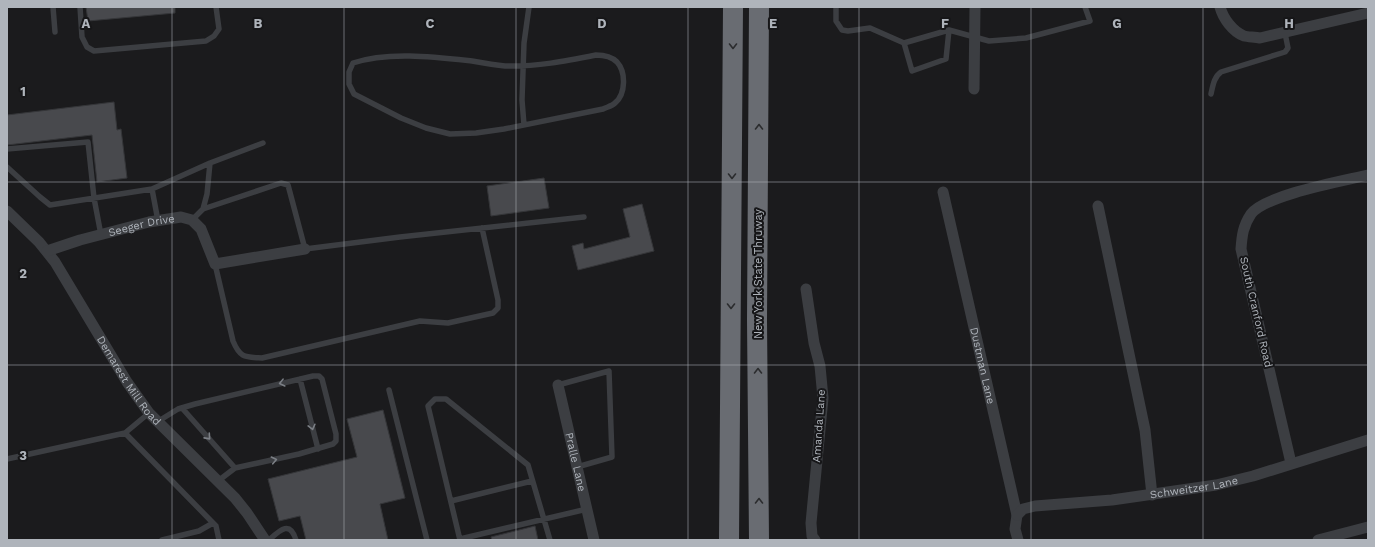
<svg xmlns="http://www.w3.org/2000/svg" width="1375" height="547" viewBox="0 0 1375 547" font-family="'Work Sans',sans-serif">
<rect width="100%" height="100%" fill="#1b1b1d"/>
<!-- building -->
<path fill="#48494d" stroke="#353639" d="M86 7H175V13L88 21Z
M114 102 117 130 121 129 127 178 97 182 92 135 7 145V115Z
M544 178 549 208 491 216 487 186Z
M642 204 654 251 578 270 572 246 583 243 584 249 630 237 623 209Z
M383 410 405 498 380 504 388 540H306L300 516 279 521 268 479 357 457 347 419Z
M535 526 538 540H492L491 537Z"/>
<g fill="none" stroke-linecap="round" stroke-linejoin="round">
<!-- service -->
<path stroke="#3c3e42" stroke-width="5.5" d="M53 7 55 32
M80 7 82 37 87 47 94 51 206 41 214 36 219 29 216 7
M836 7V21L842 30 848 31 870 28 904 43 949 30 989 41 1026 38 1090 21 1085 7
M904 43 912 71 946 59 949 30
M596 55C603 55 611 56 617 62 626 72 626 94 615 103 612 106 607 107 603 109L504 129 476 133 450 134 426 128 401 118 354 94 349 84V72L353 63C388 51 436 57 472 61 483 63 494 65 505 66 536 67 566 61 596 55Z
M1211 94C1213 85 1214 77 1221 72L1285 52 1288 48 1285 33
M524 125 522 100 524 43 529 7
M7 149 88 142 94 198 101 235
M7 167 40 197 50 205 152 189 210 163 263 143
M152 189 158 221
M203 209 281 183 288 185 305 249 400 237 584 217
M192 220 203 209 207 194 210 163
M215 264 233 341C240 358 245 357 262 358L420 321 448 323 493 313 498 308V300L482 228
M300 379 318 449
M558 385 609 371 612 457 577 467
M389 390 427 540
M182 408 235 468
M149 413 125 433 216 526 219 540
M157 422 178 409 195 404 313 376H319L322 379 336 434V441L333 444 299 454 235 468 218 481
M7 459 125 433
M451 501 532 481
M460 539 587 509
M162 540 199 531 213 523
M269 540C280 530 290 520 296 540
M460 540 428 406 435 399H446L528 465 550 540"/>
<!-- minor -->
<g stroke="#3c3e42" stroke-width="11">
<path d="M1220 7C1223 18 1232 31 1244 36 1248 37 1255 37 1260 38L1368 13"/>
<path d="M974 89 975 7"/>
<path id="s1" d="M943 192 1017 515 1015 529 1018 540"/>
<path d="M1098 206 1145 430 1152 495"/>
<path id="s2" d="M7 211 39 242 55 262 127 382 149 413 235 498 247 513 265 540"/>
<path id="s3" d="M47 251 80 240 149 222 181 217 192 220 201 229 215 264 305 249"/>
<path d="M806 289 814 343 820 366 823 398 811 523 812 536 815 540"/>
<path id="s4" d="M558 385 594 540"/>
<path d="M1291 463 1241 249C1242 235 1243 226 1251 214 1265 195 1343 181 1368 175"/>
<path id="s5" d="M1017 515 1023 509 1035 506 1112 500 1216 485 1253 476 1368 440"/>
<path d="M1318 540 1368 527"/>
</g>
<!-- motorway -->
<path stroke="#696c72" stroke-width="20" d="M729 540 733 7
M759 540 757 320 759 7"/>
</g>
<!-- one-way arrows -->
<defs><path id="oneway-chevron" d="M-2-3.5L2.5 0L-2 3.5" fill="none" stroke-width="1.6" stroke-linecap="round" stroke-linejoin="round"/></defs>
<g stroke="#2b2c2e">
<use href="#oneway-chevron" transform="translate(733 46) rotate(90)"/>
<use href="#oneway-chevron" transform="translate(759 127) rotate(-90)"/>
<use href="#oneway-chevron" transform="translate(732 176) rotate(90)"/>
<use href="#oneway-chevron" transform="translate(731 306) rotate(90)"/>
<use href="#oneway-chevron" transform="translate(758 371) rotate(-90)"/>
<use href="#oneway-chevron" transform="translate(759 501) rotate(-90)"/>
</g>
<g stroke="#7b7f85">
<use href="#oneway-chevron" transform="translate(282 383) rotate(166)"/>
<use href="#oneway-chevron" transform="translate(312 427) rotate(76)"/>
<use href="#oneway-chevron" transform="translate(208 437) rotate(48)"/>
<use href="#oneway-chevron" transform="translate(274 460) rotate(-12)"/>
</g>
<!-- grid -->
<path fill="none" stroke="#afb4bb" stroke-width="1" stroke-opacity="0.55" d="M172 7V540M344 7V540M516 7V540M688 7V540M859 7V540M1031 7V540M1203 7V540M7 182H1368M7 365H1368"/>
<g text-anchor="middle" dominant-baseline="central" stroke-width="4" stroke-linejoin="round" paint-order="stroke">
<!-- street labels -->
<g font-size="11" fill="#afb4bb" stroke="#161618">
<text stroke="none"><textPath href="#s3" startOffset="98">Seeger Drive</textPath></text>
<text transform="translate(758 274) rotate(-90)">New York State Thruway</text>
<text transform="translate(1256 312) rotate(77)">South Cranford Road</text>
<text stroke="none"><textPath href="#s1" startOffset="178">Dustman Lane</textPath></text>
<text stroke="none"><textPath href="#s2" startOffset="210">Demarest Mill Road</textPath></text>
<text transform="translate(819 426) rotate(-86)">Amanda Lane</text>
<text stroke="none"><textPath href="#s4" startOffset="79">Pralle Lane</textPath></text>
<text stroke="none"><textPath href="#s5" startOffset="181">Schweitzer Lane</textPath></text>
</g>
</g>
<g font-size="13" text-anchor="middle" font-weight="bold" fill="#afb4bb" stroke="#161618" stroke-width="4" stroke-linejoin="round" paint-order="stroke">
<text x="86" y="28">A</text>
<text x="258" y="28">B</text>
<text x="430" y="28">C</text>
<text x="602" y="28">D</text>
<text x="773" y="28">E</text>
<text x="945" y="28">F</text>
<text x="1117" y="28">G</text>
<text x="1289" y="28">H</text>
<text x="23" y="96">1</text>
<text x="23" y="278">2</text>
<text x="23" y="460">3</text>
</g>
<!-- border -->
<rect width="1375" height="547" fill="none" stroke="#afb4bb" stroke-width="16"/>
</svg>
